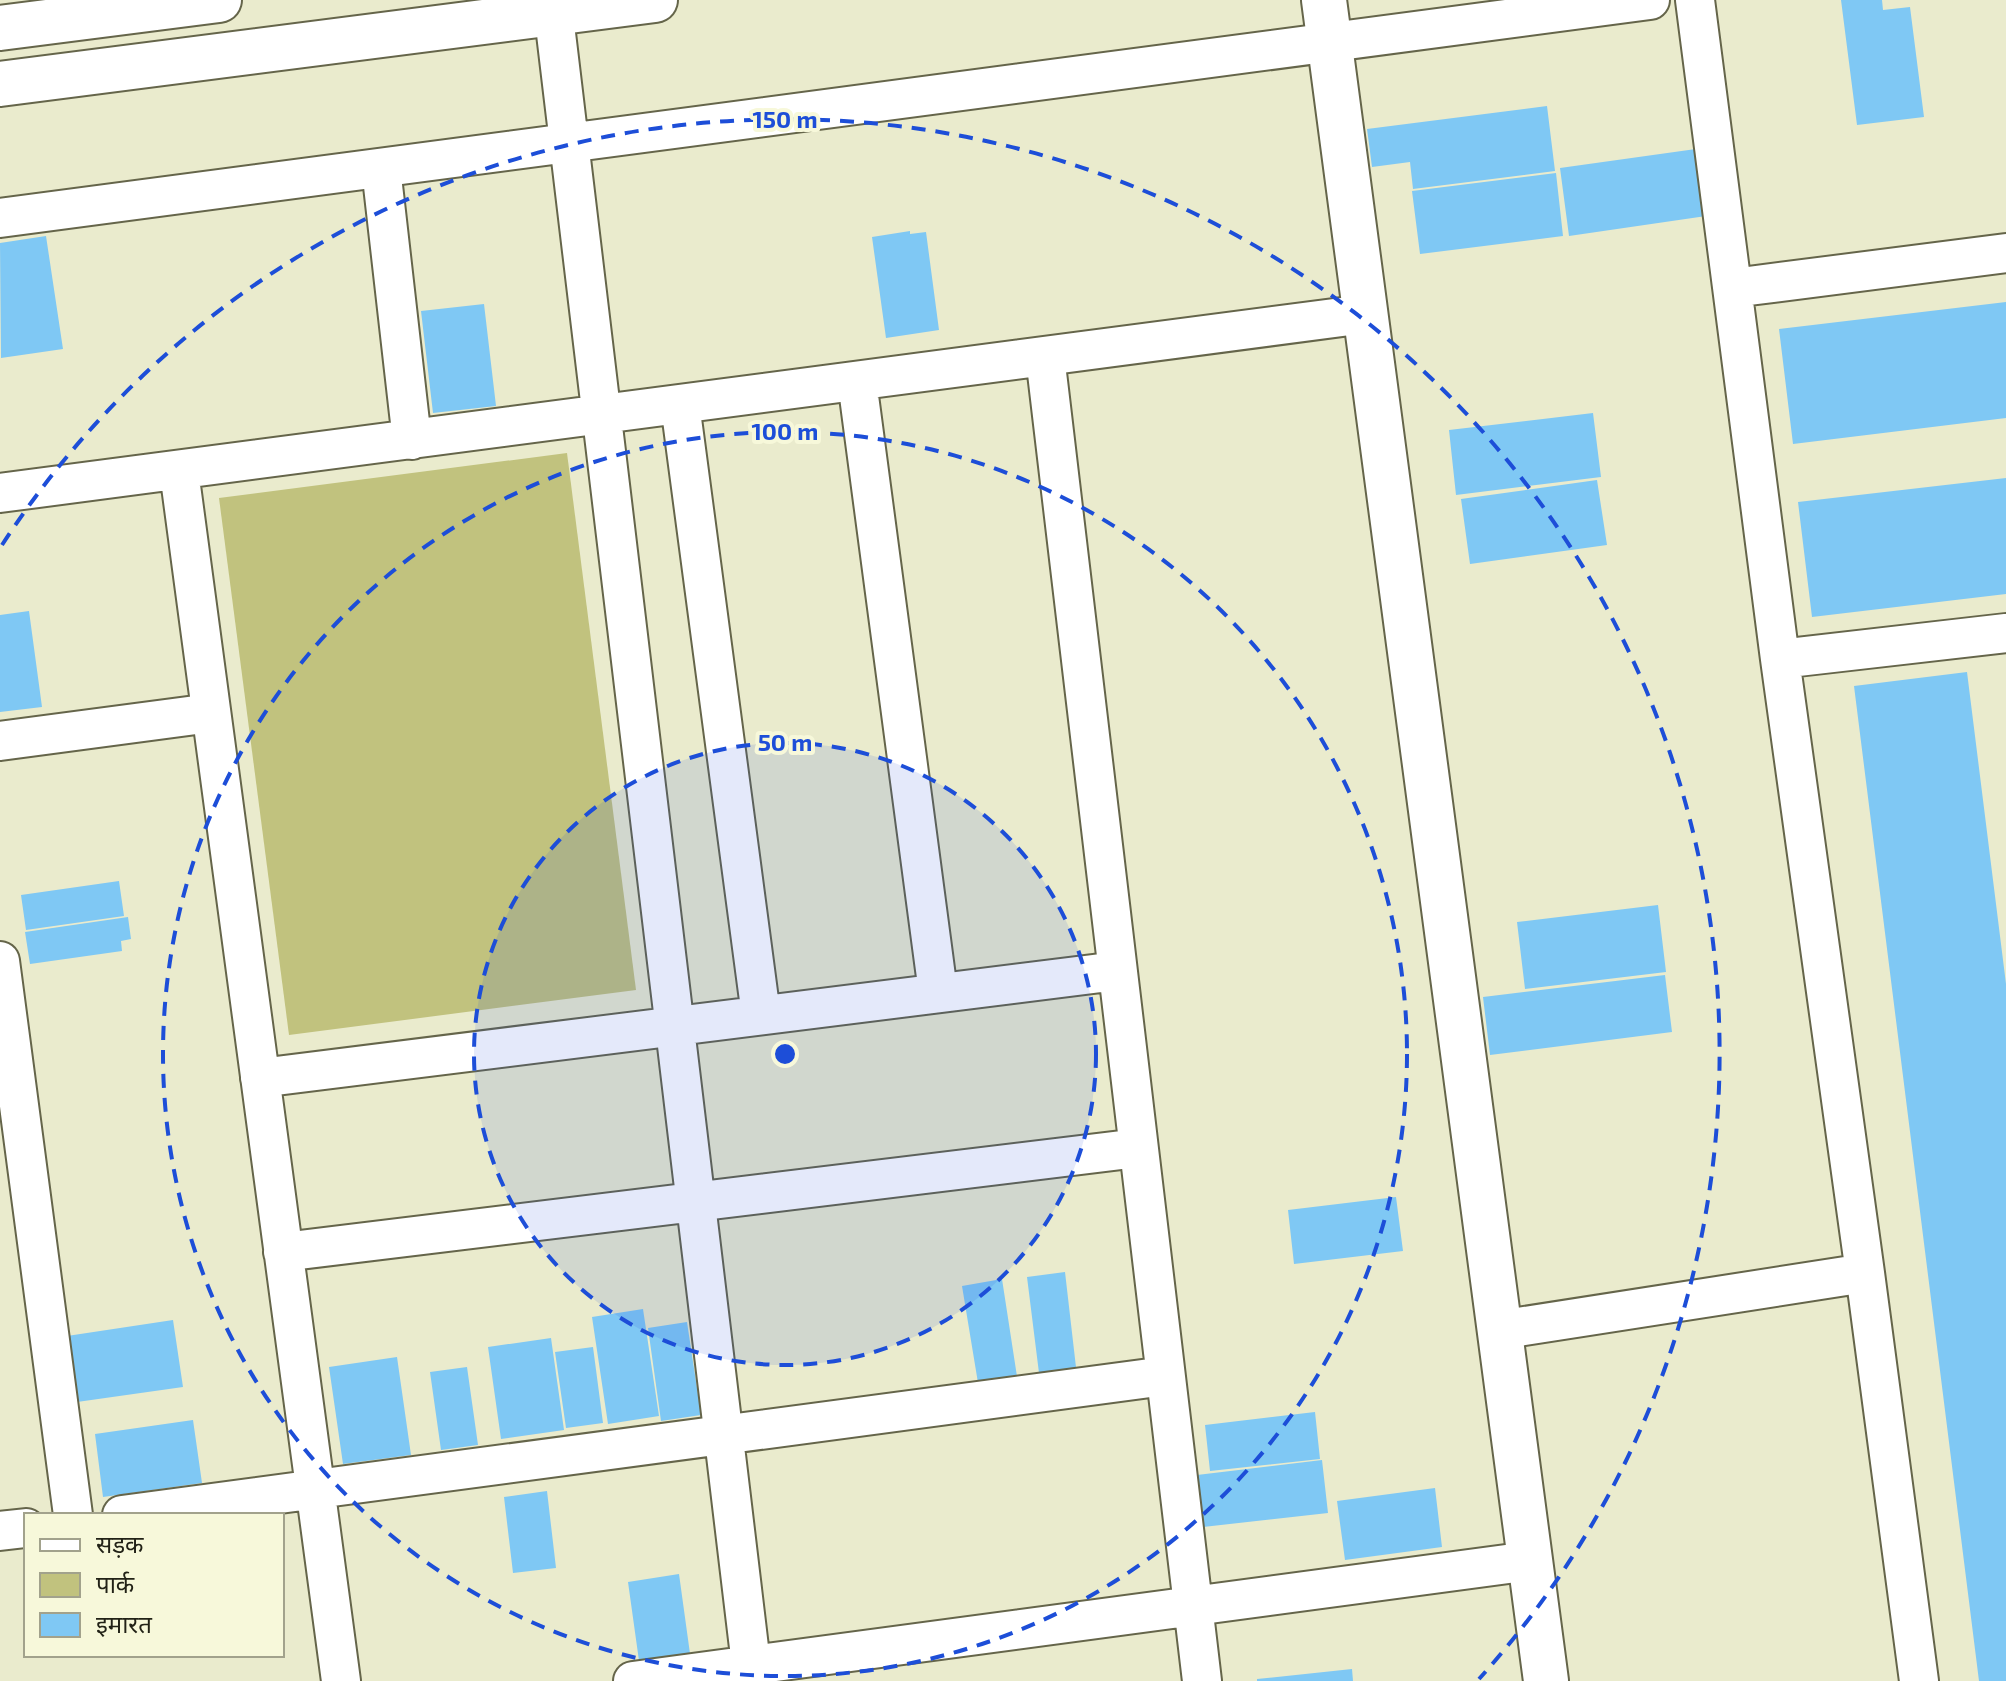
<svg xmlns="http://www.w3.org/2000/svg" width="2006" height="1681" viewBox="0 0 2006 1681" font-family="'Exo 2','Noto Sans Devanagari',sans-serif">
<rect width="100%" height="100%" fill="#eaebcd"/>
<!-- green -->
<path fill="#c1c27e" d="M567 453 636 990 289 1035 219 498Z"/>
<!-- building -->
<path fill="#7fc8f4" d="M1841 0H1882L1883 10 1910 7 1924 117 1857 125Z
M1547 106 1555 171 1413 189 1410 162 1372 167 1367 129Z
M1703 148 1713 215 1569 236 1560 168Z
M1556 173 1563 236 1420 254 1412 191Z
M910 231V234L926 232 939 330 886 338 872 237Z
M46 236 63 349 1 358 0 243Z
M2006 302V418L1793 444 1779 329Z
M484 304 496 406 433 413 421 311Z
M1593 413 1601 477 1456 495 1449 430Z
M2006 478V594L1812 617 1798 502Z
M1597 480 1607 545 1470 564 1461 499Z
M29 611 42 707 0 712V615Z
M1967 672 2006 984V1681H1979L1854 686Z
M119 881 124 916 26 930 21 895Z
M1658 905 1666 972 1525 989 1517 922Z
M128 917 131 939 121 941 122 951 30 964 25 932Z
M1665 975 1672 1032 1490 1055 1483 997Z
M1396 1197 1403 1251 1294 1264 1288 1210Z
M1065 1272 1077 1376 1040 1381 1027 1277Z
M1002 1279 1018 1383 979 1389 962 1286Z
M643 1309 659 1416 608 1424 592 1317Z
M173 1320 183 1387 77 1402 67 1336Z
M687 1322 701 1415 661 1421 648 1328Z
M551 1338 564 1430 501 1439 488 1347Z
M593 1347 603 1423 566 1428 555 1352Z
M397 1357 411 1455 343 1464 329 1367Z
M467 1367 478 1445 441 1450 430 1372Z
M1315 1412 1320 1459 1210 1471 1205 1425Z
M193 1420 202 1483 103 1497 95 1434Z
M1322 1460 1328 1513 1203 1527 1197 1475Z
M1435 1488 1442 1547 1345 1560 1337 1501Z
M547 1491 556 1568 513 1573 504 1497Z
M679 1574 691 1661 640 1668 628 1582Z
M1352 1669 1353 1681H1257V1679Z"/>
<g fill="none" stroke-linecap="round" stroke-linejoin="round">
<!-- minor casing -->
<g stroke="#65654a" stroke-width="42">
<path id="minor" d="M552 0 753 1681
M1695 0 1780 659 1865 1273 1919 1681
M381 168 412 440
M0 218 1650 0
M1733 288 2006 253
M1045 356 1202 1681
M857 381 938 992
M680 404 761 1015
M179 471 341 1681
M0 493 1365 314
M1780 659 2006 633
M0 741 211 713
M0 961 73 1515
M260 1078 1117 971
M283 1252 1138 1148
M1499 1330 1865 1273
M122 1515 1165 1376
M0 1531 26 1528
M633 1681 1530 1561"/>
</g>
<!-- tertiary casing -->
<g stroke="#65654a" stroke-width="48">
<path id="tertiary" d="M1324 0 1546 1681
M0 28 219 0
M0 84 655 0"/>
</g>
<!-- minor -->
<use href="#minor" stroke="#fff" stroke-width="38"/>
<!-- tertiary -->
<use href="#tertiary" stroke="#fff" stroke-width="44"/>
</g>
<!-- distance rings -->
<circle cx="785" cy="1054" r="311" fill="#1d4ed8" fill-opacity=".12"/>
<g fill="none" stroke="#1d4ed8" stroke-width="4" stroke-dasharray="14 10">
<circle cx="785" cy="1054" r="311"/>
<circle cx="785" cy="1054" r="622"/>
<path d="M2 545A934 934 0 1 1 1479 1679"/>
</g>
<circle cx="785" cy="1054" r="12" fill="#1d4ed8" stroke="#f7f8da" stroke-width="4"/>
<g font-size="24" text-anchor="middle" font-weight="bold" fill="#1d4ed8" stroke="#f7f8da" stroke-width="8" stroke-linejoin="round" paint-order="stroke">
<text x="785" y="128">150 m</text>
<text x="785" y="440">100 m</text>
<text x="785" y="751">50 m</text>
</g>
<!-- legend -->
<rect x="24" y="1513" width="260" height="144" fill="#f7f8da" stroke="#a2a28c" stroke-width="2"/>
<rect x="40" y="1539" width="40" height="12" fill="#ffffff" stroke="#a2a28c" stroke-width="2"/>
<text x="96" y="1553" font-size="24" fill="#222217">सड़क</text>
<rect x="40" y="1573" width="40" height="24" fill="#c1c27e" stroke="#a2a28c" stroke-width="2"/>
<text x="96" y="1593" font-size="24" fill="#222217">पार्क</text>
<rect x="40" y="1613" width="40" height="24" fill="#7fc8f4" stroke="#a2a28c" stroke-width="2"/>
<text x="96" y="1633" font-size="24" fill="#222217">इमारत</text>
</svg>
